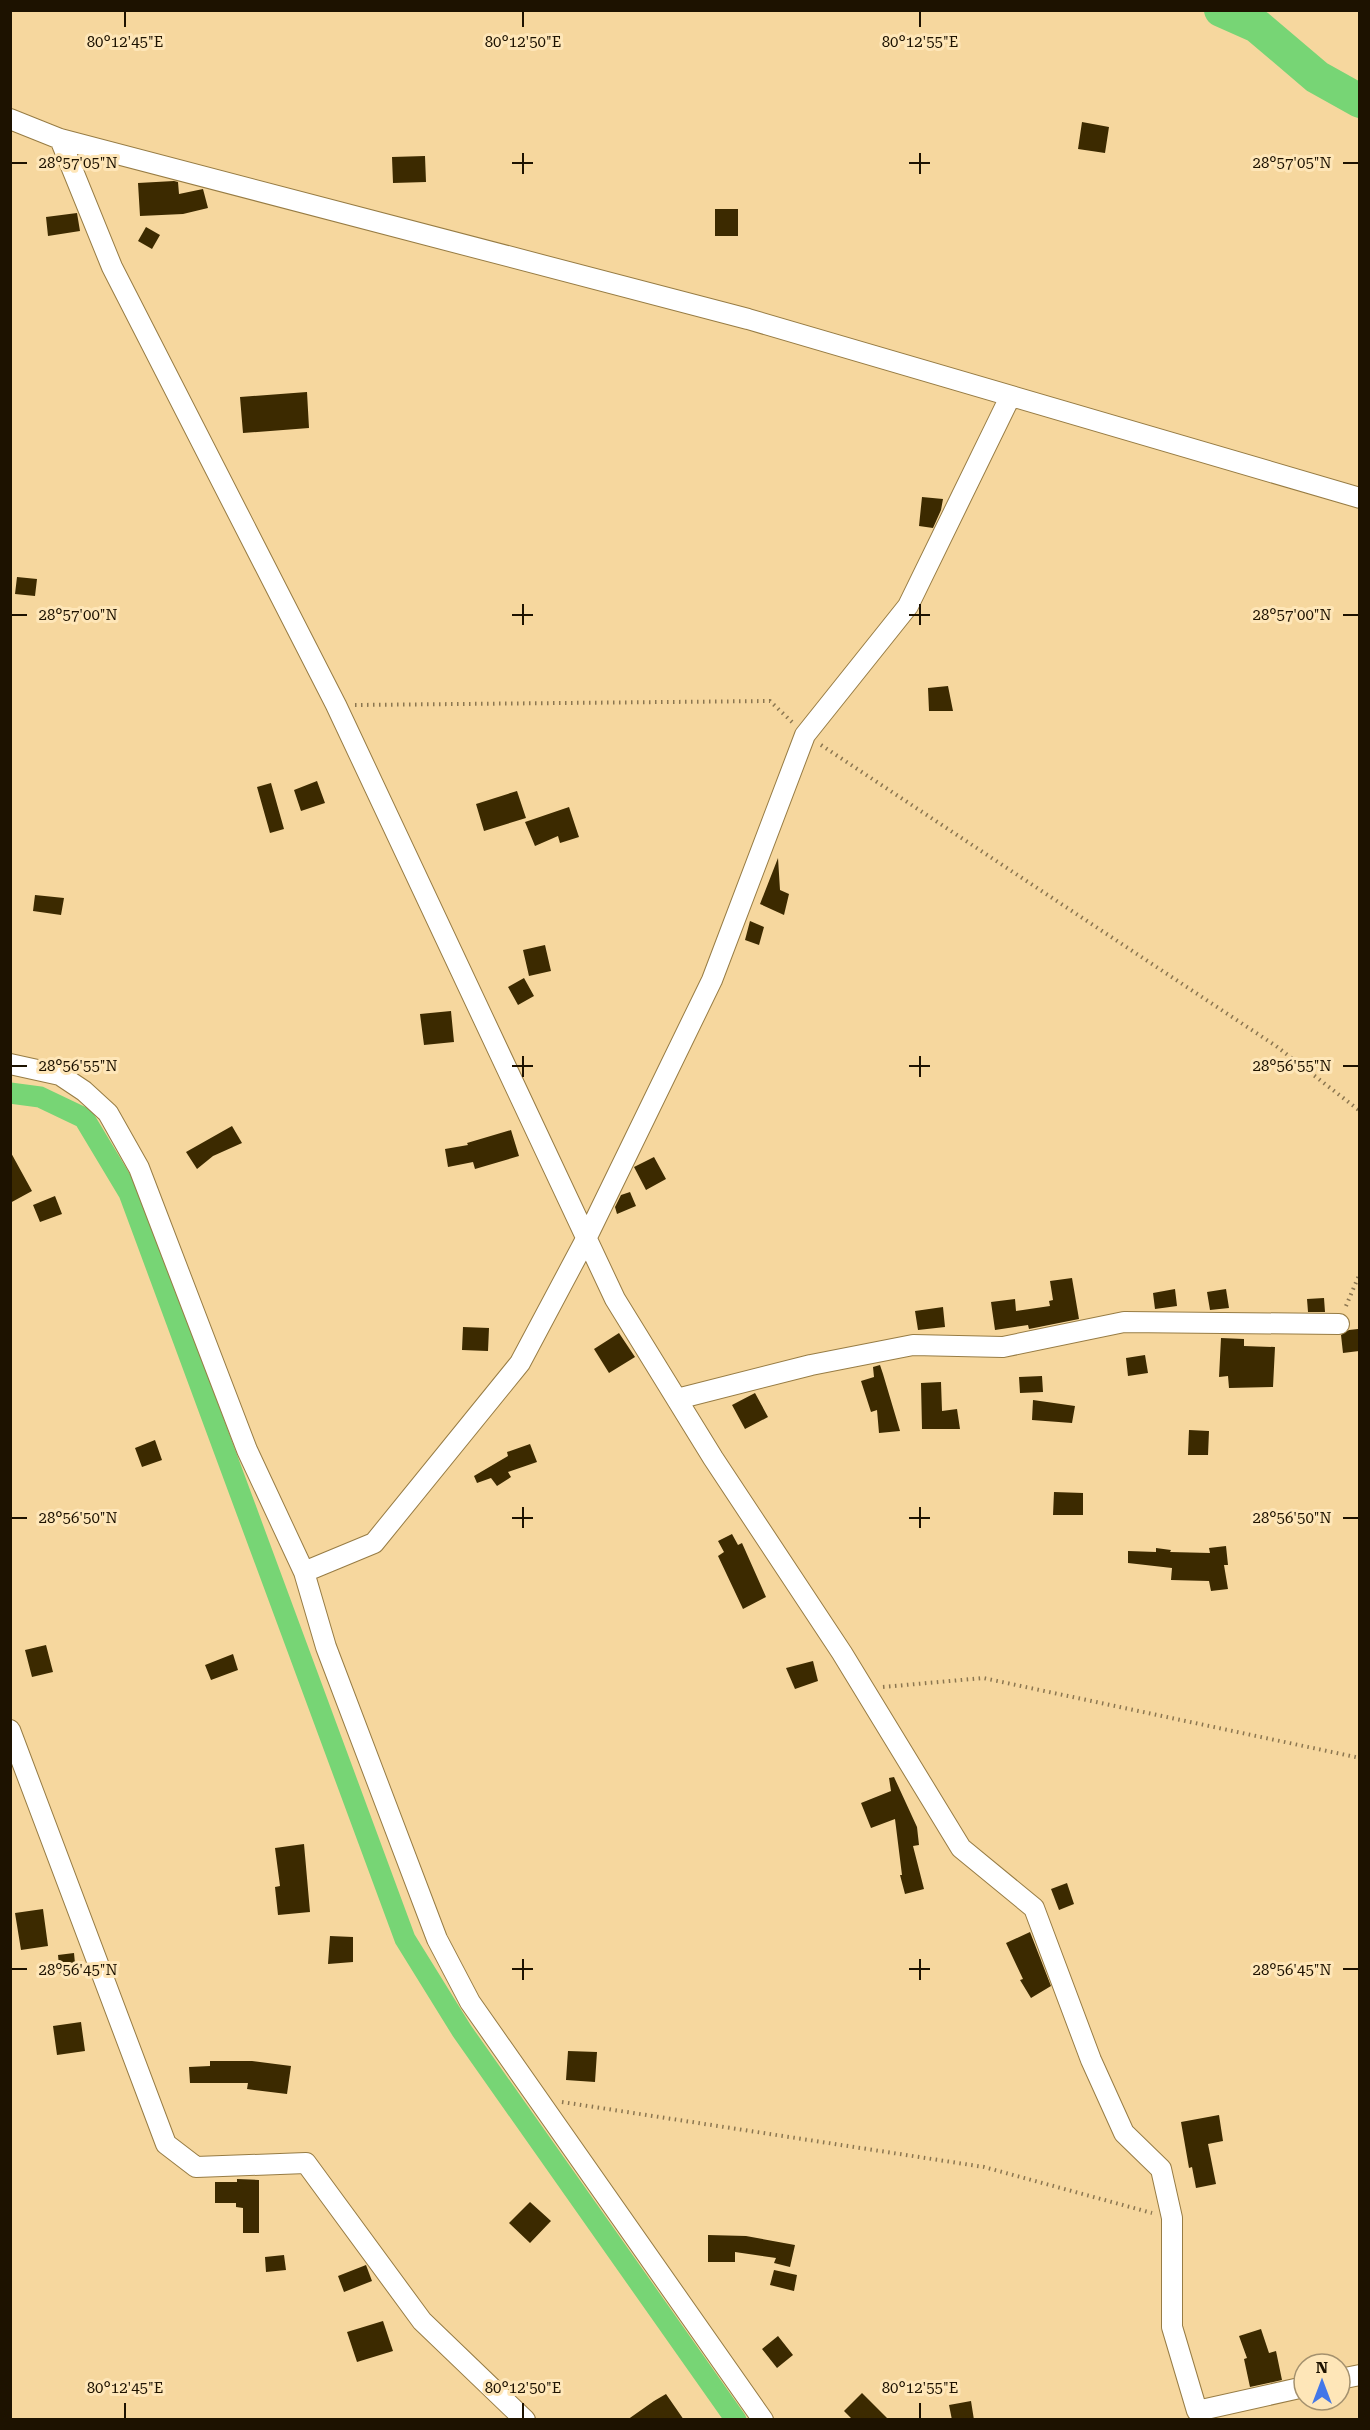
<svg xmlns="http://www.w3.org/2000/svg" width="1370" height="2430" viewBox="0 0 1370 2430" font-family="'Roboto Serif',serif">
<rect width="100%" height="100%" fill="#f6d79e"/>
<g fill="none" stroke-linecap="round" stroke-linejoin="round">
<!-- canal -->
<path stroke="#77d575" stroke-width="21" d="M10 1093 40 1097 84 1118 129 1193 405 1939 462 2031 736 2420"/>
<!-- river -->
<path stroke="#77d575" stroke-width="34" d="M1221 10 1257 26 1317 77 1360 101"/>
</g>
<!-- building -->
<path fill="#3c2a00" d="M1082 122 1109 127 1105 153 1078 149Z
M425 156 426 182 393 183 392 157Z
M174 181 178 182 179 194 203 189 208 208 183 214 140 216 138 183Z
M715 209H738V236H715Z
M77 213 80 231 48 236 46 217Z
M146 227 160 235 152 249 138 241Z
M307 392 309 428 243 433 240 397Z
M922 497 943 499 941 510 933 528 919 526Z
M17 577 37 579 35 596 15 594Z
M948 686 953 711H929L928 688Z
M317 781 325 803 301 811 294 790Z
M271 783 284 829 270 833 257 787Z
M517 791 526 818 484 831 476 804Z
M569 807 579 837 560 843 558 836 535 846 525 822Z
M778 858 780 890 789 894 784 915 760 904Z
M35 895 64 898 61 915 33 911Z
M750 921 764 927 759 945 745 940Z
M545 945 551 971 529 976 523 950Z
M524 978 534 996 518 1005 508 987Z
M451 1011 454 1042 424 1045 420 1014Z
M232 1126 242 1143 213 1156 197 1169 186 1152Z
M511 1130 519 1156 475 1169 473 1162 448 1167 445 1149 468 1145 467 1143Z
M10 1151 32 1191 10 1203Z
M654 1157 666 1179 646 1190 634 1167Z
M630 1192 636 1206 617 1214 615 1207 621 1195Z
M55 1196 62 1214 40 1222 33 1205Z
M1072 1278 1079 1319 1029 1329 1028 1325 995 1330 991 1302 1015 1299 1016 1311 1050 1306 1049 1301 1053 1300 1050 1281Z
M1175 1289 1177 1306 1155 1309 1153 1293Z
M1226 1289 1229 1308 1210 1310 1207 1292Z
M1324 1298 1325 1312H1308L1307 1299Z
M943 1307 945 1327 918 1330 915 1311Z
M463 1327 489 1328 488 1351 462 1350Z
M1358 1329 1359 1351 1343 1353 1341 1335 1349 1330Z
M619 1333 635 1357 609 1373 594 1349Z
M1221 1338 1244 1339V1346L1275 1347 1273 1387 1229 1388 1228 1376 1219 1377Z
M1145 1355 1148 1373 1128 1376 1126 1358Z
M880 1365 883 1374 900 1431 879 1433 877 1410 871 1412 861 1381 874 1377 873 1367Z
M1042 1376 1043 1392 1020 1393 1019 1377Z
M941 1382 942 1411 957 1409 960 1429H922L921 1383Z
M755 1393 768 1417 745 1429 732 1405Z
M1033 1400 1075 1406 1072 1423 1032 1420Z
M1189 1430 1209 1431 1208 1455H1188Z
M155 1440 162 1460 142 1467 135 1448Z
M530 1444 537 1462 508 1472 511 1477 497 1486 491 1478 477 1483 474 1476 508 1456 507 1452Z
M1054 1492 1083 1493V1515H1053Z
M732 1534 738 1545 742 1543 766 1597 743 1609 718 1556 724 1552 718 1541Z
M1226 1546 1228 1565H1224L1228 1589 1211 1591 1209 1581 1171 1580 1172 1568 1128 1563V1551L1156 1552V1548L1171 1550 1170 1552 1210 1553 1209 1548Z
M46 1645 53 1672 32 1677 25 1650Z
M233 1654 238 1670 211 1680 205 1665Z
M813 1661 818 1681 795 1689 786 1668Z
M894 1777 917 1827 919 1845 913 1846 924 1889 905 1894 900 1875H902L895 1819 871 1828 861 1803 891 1791 889 1778Z
M304 1844 310 1912 278 1915 275 1887 280 1886 275 1848Z
M1067 1883 1074 1904 1059 1910 1051 1889Z
M43 1909 48 1946 21 1950 15 1913Z
M1030 1932 1051 1986 1031 1998 1020 1980 1023 1979 1006 1943Z
M330 1936 353 1937V1962L328 1964Z
M74 1953 76 1974 60 1975 58 1955Z
M81 2022 85 2051 57 2055 53 2026Z
M568 2051 597 2052 595 2082 566 2080Z
M210 2061H252L291 2066 287 2094 247 2089 248 2083H190L189 2067 210 2066Z
M1219 2115 1223 2141 1208 2144 1216 2184 1196 2188 1192 2167 1189 2168 1181 2122Z
M237 2179 259 2180V2233H243V2208L236 2207V2203H215V2182H237Z
M530 2202 551 2221 530 2243 509 2223Z
M708 2235 746 2236 795 2245 790 2267 774 2263 776 2258 735 2252V2262H708Z
M284 2255 286 2270 266 2272 265 2257Z
M366 2265 372 2281 344 2292 338 2276Z
M774 2270 797 2275 794 2291 770 2285Z
M383 2321 393 2351 357 2362 347 2332Z
M1261 2329 1269 2353 1276 2351 1282 2380 1250 2387 1244 2359 1247 2358 1239 2336Z
M778 2336 793 2355 777 2368 762 2349Z
M862 2393 889 2420H853L844 2411Z
M666 2394 684 2420H627L654 2401Z
M971 2401 974 2420H952L949 2405Z"/>
<g fill="none" stroke-linecap="round" stroke-linejoin="round">
<!-- minor casing -->
<g stroke="#977c44" stroke-width="22">
<path id="minor" d="M10 119 60 139 748 319 1360 498
M60 139 112 267 336 705 615 1299 713 1458 842 1653 961 1848 1034 1908 1091 2060 1124 2133 1161 2169 1172 2218V2327L1197 2411 1304 2387
M10 1064 60 1075 84 1091 108 1113 139 1168 247 1450 304 1572 326 1647 437 1939 470 2002 763 2420
M677 1399 811 1365 913 1345 1003 1347 1124 1322 1339 1324
M304 1572 374 1543 520 1363 586 1239 712 980 805 735 908 606 1010 397
M10 1730 166 2144 196 2167 306 2163 422 2321 525 2420
M1340 2379 1360 2375"/>
</g>
<!-- path -->
<path stroke="#8b7650" stroke-width="4" stroke-dasharray="1.5 4.5" stroke-linecap="butt" d="M355 705 770 701 792 722
M821 745 1276 1046 1360 1111
M1346 1306 1360 1273
M883 1687 983 1678 1360 1758
M562 2102 984 2167 1152 2213"/>
<!-- minor -->
<use href="#minor" stroke="#fff" stroke-width="20"/>
</g>
<!-- ticks -->
<path fill="none" stroke="#1d1200" stroke-width="2" d="M125 12V27M523 12V27M920 12V27M523 153V174M920 153V174M12 163H27M512 163H533M909 163H930M1343 163H1358M523 604V625M920 604V625M12 615H27M512 615H533M909 615H930M1343 615H1358M523 1056V1077M920 1056V1077M12 1066H27M512 1066H533M909 1066H930M1343 1066H1358M523 1507V1528M920 1507V1528M12 1518H27M512 1518H533M909 1518H930M1343 1518H1358M523 1959V1980M920 1959V1980M12 1969H27M512 1969H533M909 1969H930M1343 1969H1358M125 2403V2418M523 2403V2418M920 2403V2418"/>
<g font-size="15" text-anchor="middle" fill="#1d1200" stroke="#fee6b8" stroke-width="6" stroke-linejoin="round" paint-order="stroke">
<text x="125" y="47">80°12'45"E</text>
<text x="523" y="47">80°12'50"E</text>
<text x="920" y="47">80°12'55"E</text>
<text x="78" y="168">28°57'05"N</text>
<text x="1292" y="168">28°57'05"N</text>
<text x="78" y="620">28°57'00"N</text>
<text x="1292" y="620">28°57'00"N</text>
<text x="78" y="1071">28°56'55"N</text>
<text x="1292" y="1071">28°56'55"N</text>
<text x="78" y="1523">28°56'50"N</text>
<text x="1292" y="1523">28°56'50"N</text>
<text x="78" y="1975">28°56'45"N</text>
<text x="1292" y="1975">28°56'45"N</text>
<text x="125" y="2393">80°12'45"E</text>
<text x="523" y="2393">80°12'50"E</text>
<text x="920" y="2393">80°12'55"E</text>
</g>
<!-- border -->
<rect width="1370" height="2430" fill="none" stroke="#1d1200" stroke-width="24"/>
<!-- north arrow -->
<g transform="translate(1322 2382)"><circle r="28" fill="#fee6b8" stroke="#a4916e" stroke-width="1.5"/>
<path d="M0-4.5L10 22L0 15L-10 22Z" fill="#4377e8"/>
<text y="-9" font-size="16" font-weight="bold" text-anchor="middle" fill="#1d1200">N</text>
</g>
</svg>
